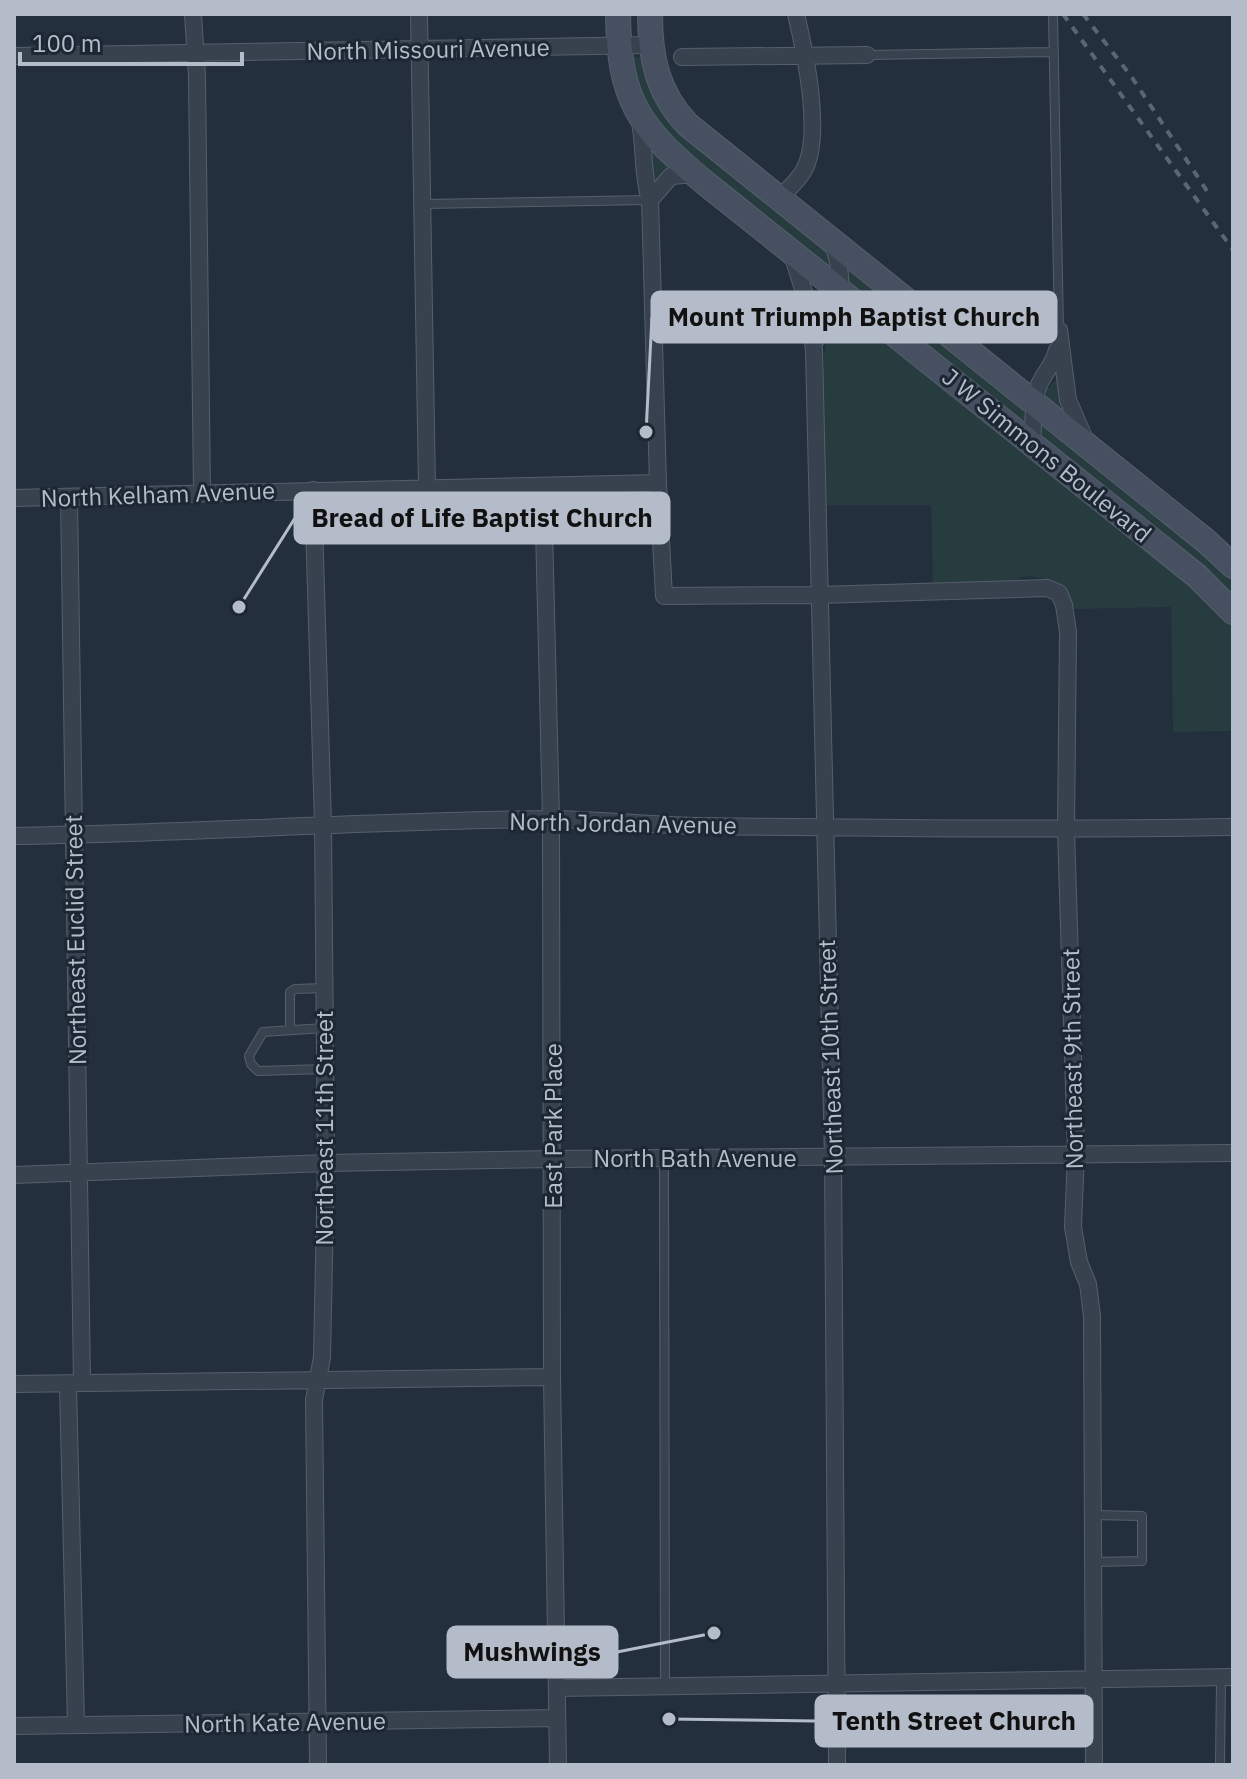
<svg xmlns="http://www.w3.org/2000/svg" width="1247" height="1779" viewBox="0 0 1247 1779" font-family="'IBM Plex Sans',sans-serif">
<rect width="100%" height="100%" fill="#242f3e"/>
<!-- green -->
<path fill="#263c3f" d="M634 56 643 58 652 83 833 253 831 268 693 160 653 118 639 88 632 61Z
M651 152H655L669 167 653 186Z
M851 268 1027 408 1029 419 1025 422 849 282 846 270Z
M850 315 859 317 1221 611 1233 625V731L1173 732 1171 607 1073 609C1065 589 1047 573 1023 577 1017 579 1011 582 1004 583 982 587 956 583 933 583L931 505H826C825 472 815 344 833 322 837 317 844 316 850 315Z
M1057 378 1058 381 1064 409 1047 397V390Z
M1041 422 1219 561 1233 578V592L1199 561 1042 436 1039 427Z"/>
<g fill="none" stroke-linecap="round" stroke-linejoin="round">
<!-- lane casing -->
<g stroke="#565f6c" stroke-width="10">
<path id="lane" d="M1053 14 1059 330
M867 55 1054 52
M423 204 649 200
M324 1028 263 1032 249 1056 251 1064 258 1071 325 1069
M290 1029V992L295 989 324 988
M664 1158 665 1686
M1093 1515 1142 1516V1561L1093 1562
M1220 1765 1221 1678"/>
</g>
<!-- street casing -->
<g stroke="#565f6c" stroke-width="18">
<path id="street" d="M193 14 197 77 202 493
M419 14 427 488
M14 56 650 45
M682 57 867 55
M640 122C645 148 642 175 650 200L658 483
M779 199C787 190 798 181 804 170 823 135 805 52 796 14
M650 200 671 176 695 174
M792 254 808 305 814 350 833 1157 837 1765
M1059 330 1068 400 1084 437
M816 340C819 323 828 321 835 307 844 290 840 260 832 243
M1033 444C1032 430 1034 397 1039 385 1044 373 1054 364 1057 350
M543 486 551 819 552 1377 558 1765
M313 490 323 824 326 1163 322 1357 314 1400 318 1765
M69 497 82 1383
M14 498 658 483 664 596 819 595 1047 588 1059 593 1064 605 1068 632 1066 830 1076 1153 1073 1227 1079 1262 1088 1284 1092 1316 1094 1765
M14 836C192 833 369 821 547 819 596 819 645 825 694 826 874 828 1053 830 1233 827
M14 1175 326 1163 554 1159 1233 1153
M14 1384 552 1377
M68 1384 76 1724
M557 1688 1233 1677
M14 1726 557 1718"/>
</g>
<!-- secondary casing -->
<g stroke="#565f6c" stroke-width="26">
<path id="secondary" d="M618 14C619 102 639 127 704 182L1197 576 1233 612
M650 14C650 57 657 93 688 125L1206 541 1233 566"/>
</g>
<!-- lane -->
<use href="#lane" stroke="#38414e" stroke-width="8"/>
<!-- street -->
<use href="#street" stroke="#38414e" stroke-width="16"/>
<!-- secondary -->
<use href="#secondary" stroke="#465061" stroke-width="24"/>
<!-- rail -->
<path stroke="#5a6575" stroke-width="4" stroke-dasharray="8 8" stroke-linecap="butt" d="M1063 14 1233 250
M1083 14 1131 76 1209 194"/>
</g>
<g text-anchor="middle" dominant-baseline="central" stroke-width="6" stroke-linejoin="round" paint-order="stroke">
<!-- street labels -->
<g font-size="24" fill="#b4bcc9" stroke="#1d2633">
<text transform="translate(428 49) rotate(-1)">North Missouri Avenue</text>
<text transform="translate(1047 455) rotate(39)">J W Simmons Boulevard</text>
<text transform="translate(158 494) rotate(-2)">North Kelham Avenue</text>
<text transform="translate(623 823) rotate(1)">North Jordan Avenue</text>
<text transform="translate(75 940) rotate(-91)">Northeast Euclid Street</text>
<text transform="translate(830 1057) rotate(-92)">Northeast 10th Street</text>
<text transform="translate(1072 1059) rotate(-91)">Northeast 9th Street</text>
<text transform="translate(553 1126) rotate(-90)">East Park Place</text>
<text transform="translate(324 1128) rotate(-90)">Northeast 11th Street</text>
<text x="695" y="1158">North Bath Avenue</text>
<text transform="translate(285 1722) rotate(-1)">North Kate Avenue</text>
</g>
</g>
<!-- callouts -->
<path fill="none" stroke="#b4bcc9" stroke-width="3" d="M646 432L652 317M239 607L295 518M714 1633L617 1652M669 1719L816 1721"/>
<g fill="#b4bcc9" stroke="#1d2633" stroke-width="3">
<circle cx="646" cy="432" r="8"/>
<circle cx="239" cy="607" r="8"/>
<circle cx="714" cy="1633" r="8"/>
<circle cx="669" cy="1719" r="8"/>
</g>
<g fill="#b4bcc9" stroke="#b4bcc9" stroke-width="3">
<rect x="652" y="292" width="404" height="50" rx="8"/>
<rect x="295" y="493" width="374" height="50" rx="8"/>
<rect x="448" y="1627" width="169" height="50" rx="8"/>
<rect x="816" y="1696" width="276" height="50" rx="8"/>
</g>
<g font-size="26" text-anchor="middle" font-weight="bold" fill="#111">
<text x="854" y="326">Mount Triumph Baptist Church</text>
<text x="482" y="527">Bread of Life Baptist Church</text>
<text x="532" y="1661">Mushwings</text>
<text x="954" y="1730">Tenth Street Church</text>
</g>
<!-- border -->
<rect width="1247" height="1779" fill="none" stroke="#b4bcc9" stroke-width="32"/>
<!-- scale -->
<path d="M20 52v12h222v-12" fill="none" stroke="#b4bcc9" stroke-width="4"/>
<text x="32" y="52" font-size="24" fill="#b4bcc9" stroke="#1d2633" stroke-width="6" paint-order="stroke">100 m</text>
</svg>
